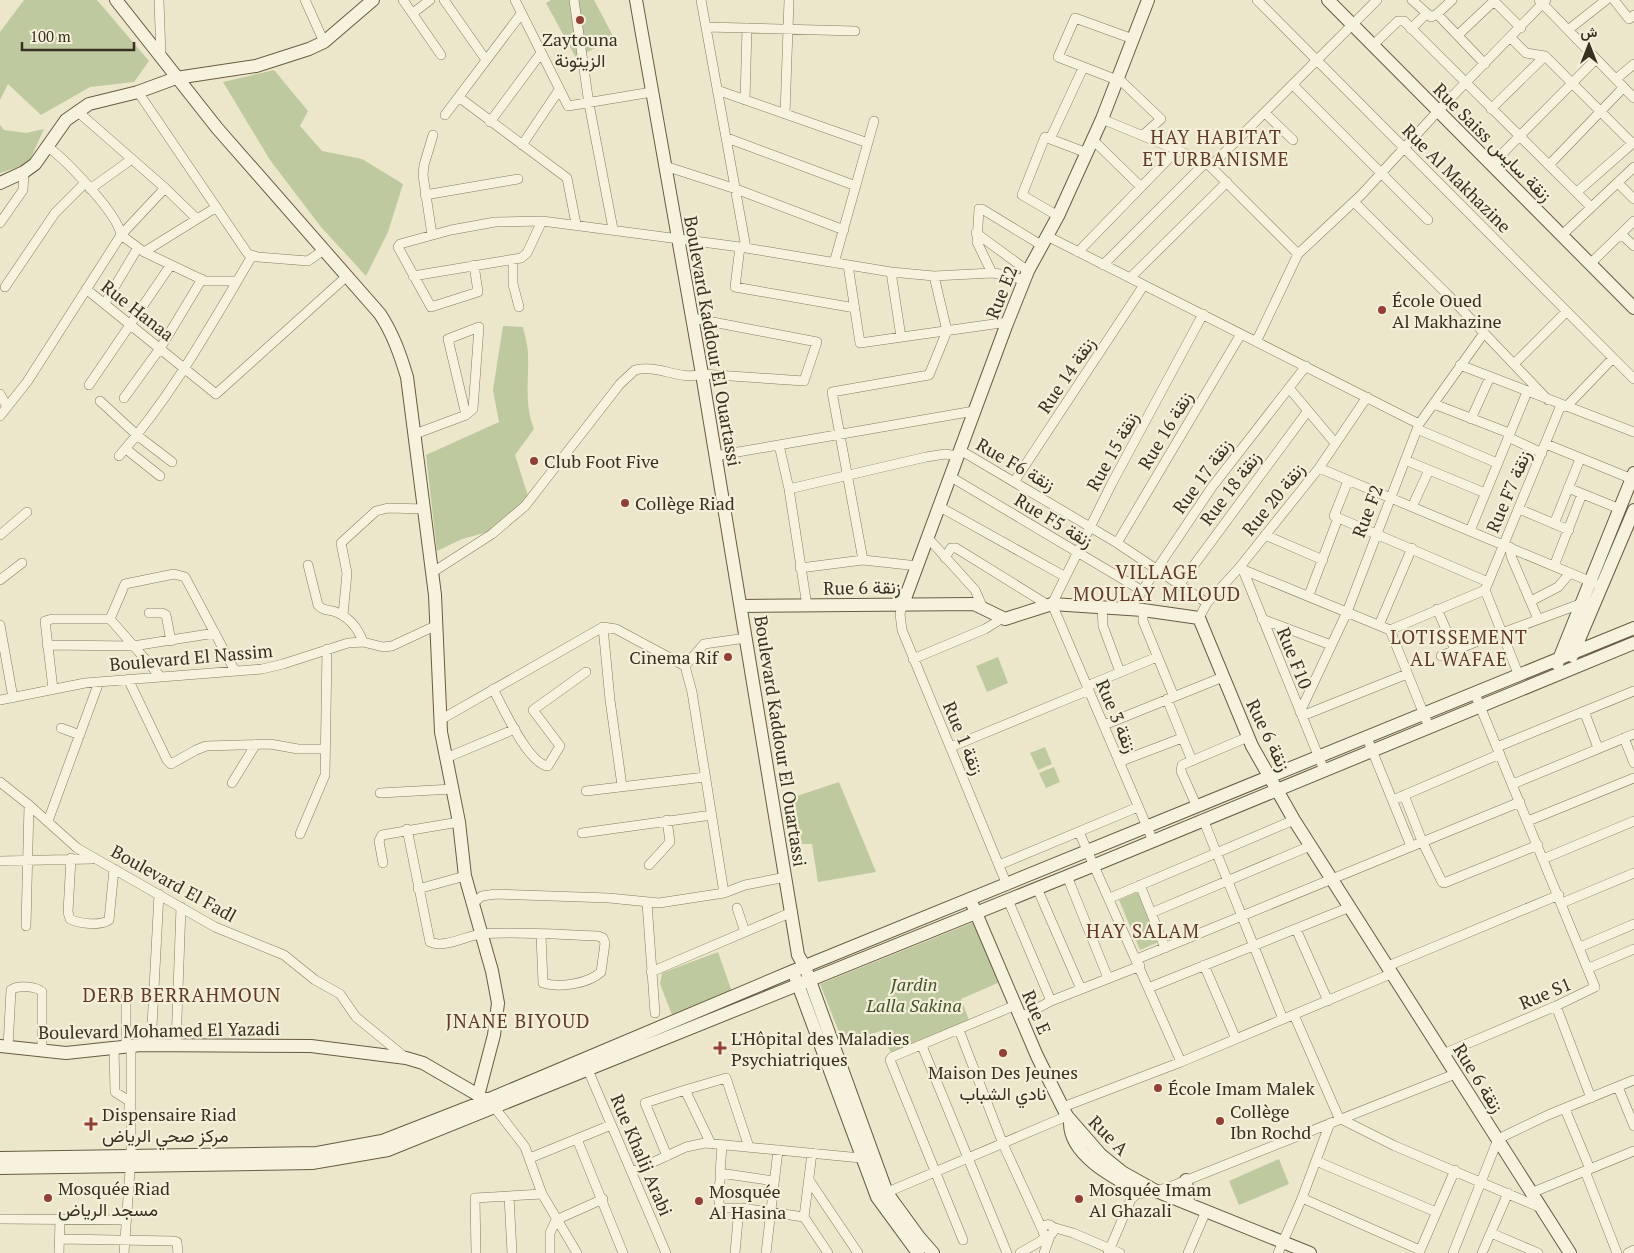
<svg xmlns="http://www.w3.org/2000/svg" width="1634" height="1253" viewBox="0 0 1634 1253" font-family="'PT Serif',Vazirmatn,serif">
<rect width="100%" height="100%" fill="#ece6ca"/>
<!-- green -->
<path fill="#bfc99f" d="M24 0H97L149 61 134 82 90 87 41 115 8 84 0 100V32Z
M551 0H594L614 38 576 58 546 3Z
M274 70 308 111 300 126 322 151 362 159 403 184 388 232 366 276 321 227 270 160 223 82Z
M0 125 4 130 26 133 44 129 28 164 0 173Z
M503 326 523 327C525 336 528 346 528 355 529 381 524 404 534 429L515 455 528 496 519 511 495 530 462 539 437 551 426 455 499 422 493 390Z
M998 657 1008 683 987 692 976 666Z
M1045 747 1052 764 1038 770 1030 753Z
M1054 767 1060 782 1046 788 1039 773Z
M839 782 876 872 818 882 812 844H802L794 797Z
M1140 891 1161 941 1140 950 1119 900Z
M974 922 1000 982 961 999 969 1020 891 1053 881 1031 843 1042 820 984Z
M718 952 732 992 672 1015 660 984 662 973Z
M1279 1159 1289 1184 1239 1205 1229 1181Z"/>
<g fill="none" stroke-linecap="round" stroke-linejoin="round">
<!-- street casing -->
<g stroke="#877a60" stroke-width="10">
<path id="street" d="M159 0 161 57
M305 0 324 42
M403 0 441 55
M444 0 486 60
M515 0 568 106 652 92
M574 0 589 104 613 229
M701 0 746 248
M1257 0 1634 379
M1412 0 1431 17 1437 14 1452 0
M1493 0 1521 28
M1539 0 1634 98
M1614 0 1629 19 1634 15
M413 13 430 0
M1437 14 1485 64
M707 27 855 31
M1411 29 1426 14
M1568 30 1606 0
M1458 35 1494 1
M1511 38 1526 53 1545 56 1632 143
M1372 46 1398 21H1404L1591 207
M1118 78 1161 119 1143 135
M1616 79 1634 64
M1117 80 1058 57 1075 18 1133 39
M1294 86 1428 220
M717 90 868 143
M138 92 248 254 258 257 308 261 325 249
M460 98 567 178 576 224
M745 100 747 28
M1491 109 1545 56
M77 111 165 188 121 235 144 252 205 281H237
M1265 113 1293 140
M785 114 789 0
M445 115 521 14
M1102 119 1206 162 1298 254
M490 122 541 53
M727 138 856 186
M1050 139 1083 68
M1093 140 1141 187
M522 145 559 90
M1492 164 1596 59
M1549 165 1623 88
M665 166 736 189 844 230
M1211 166 1377 0
M1618 183 1634 199
M165 188 197 219
M90 189 132 159
M1577 192 1634 142
M425 195 518 179
M1354 202 1447 294 1548 400
M1058 216 1022 195 1045 137 1087 153
M0 223 23 190 24 172
M976 233 1028 271
M1621 234 1634 246
M432 235 423 175 424 165 433 135
M1562 235 1634 167
M1047 236 1419 424
M740 247 735 287 855 308
M144 252 215 208
M1078 252 1178 149
M513 261V284L519 307
M834 263 874 121
M1590 264 1634 221
M474 265 478 292 431 307 398 247 400 244 451 230 495 222 542 221 740 247 891 272 934 276 992 273
M848 265 860 343 1008 322
M1103 265 1206 162
M891 272 901 337
M413 276 521 258 527 253 542 221
M1130 278 1227 182
M1025 281 1009 275 992 273 977 242 979 209H982L1041 245
M5 287 55 213 85 183
M86 289 216 394 347 276
M105 303 137 249
M1257 340 1298 254 1362 194 1438 111 1546 0
M1515 363 1566 312
M1460 365 1634 432
M89 385 170 266
M1289 388 1335 443
M0 394 7 407
M124 398 161 347 202 279
M100 401 138 436 172 462
M1434 404 1509 433
M1566 407 1613 358
M0 416 27 382 121 235C118 214 66 160 48 147
M1471 419 1490 377
M1417 429 1497 463
M415 434 466 415 473 409 479 327 448 339 466 415
M1508 437 1542 453
M1546 444 1632 479
M779 445 789 489 807 606
M126 449 160 476
M960 450 1117 543 1207 603
M119 456C172 396 211 325 252 256
M715 456 974 411
M1405 460 1485 493
M1319 468 1594 583
M951 477 1141 590
M1348 481 1334 516 1488 582
M1014 482 1144 285
M1568 488 1620 509
M789 489 926 457 945 454 958 456
M940 507 1064 576
M1412 507 1429 470
M1519 509 1569 530
M1554 524 1580 459
M1470 531 1527 392
M0 535 27 512
M1265 535 1323 560
M928 538 975 590 982 606
M1117 543 1241 334
M1510 547 1511 556 1538 619
M945 558 951 548H956L1048 605
M863 560 832 392 929 375 947 331 934 276
M308 565 318 605C322 610 327 610 333 611 348 616 358 628 363 642
M1554 566 1582 494
M800 568 863 560 918 566
M1239 568 1390 630
M1243 570 1324 770
M433 572 492 534 525 506 620 384 635 370C658 364 680 381 702 374L804 381 817 342 692 318
M0 580 22 563
M1180 584 1307 412
M1485 590 1561 405
M1485 590 1519 676
M1309 595 1338 518
M1531 601 1558 587 1570 573
M903 604 900 614 902 630 1007 885
M1102 607 1103 626 1120 672
M1130 609 1212 487 1306 366
M1437 609 1455 650
M1143 610V621L1174 697
M149 613H162L166 615 171 641
M343 615 347 573 341 543 376 511 388 508 425 509
M1199 618 1207 603 1239 568 1319 468 1367 397
M110 619 160 676
M1262 619 1331 645
M0 625 13 698
M1379 625 1412 548
M603 627 610 700 622 786
M1390 630 1429 727
M1390 630 1485 590
M1502 633 1580 604
M47 645 133 646 215 633
M1441 656 1478 641
M913 659 985 629 1001 619
M685 666 704 644 746 638
M128 679 167 760 171 764 196 750 206 746 270 744 298 749H325
M1087 686 1157 657
M53 689 45 621 52 619H110L125 584 174 574 185 577 235 671
M493 689C503 707 528 764 548 766L560 746 533 710 586 672
M1167 699 1192 761
M0 700 85 683 262 669 283 664 348 643 363 642 383 647 392 646 437 625
M1584 711 1598 748
M1300 712 1347 612 1419 424 1484 333
M1302 716 1407 674
M440 720 603 627 616 629 685 666 692 692 724 893
M1104 725 1223 677
M61 728 80 735
M1367 738 1411 846
M1624 738 1634 763
M951 747 1089 690
M1497 747 1634 691
M446 758 515 729
M1119 762 1182 738
M0 782 29 805 77 848 215 927 284 955 315 980 340 994 356 1017 406 1058
M232 783 256 744
M1513 784 1634 734
M586 791 705 777
M380 793 453 789
M1404 795 1422 841 1442 882 1444 883 1538 845
M1393 800 1500 754
M1197 807 1181 771 1182 765 1248 737
M1203 819 1283 1019
M48 821 99 682
M1528 821 1634 778
M407 829 430 942C444 949 467 935 482 934 520 931 560 935 598 936L603 938 605 943 601 972C588 984 559 988 543 983L541 935
M1079 832 1181 1062
M582 833 712 815
M300 834 325 775 327 649
M1153 841 1052 604 1112 483 1203 314
M71 858 68 912 70 919C79 924 101 926 109 920L114 869
M1543 859 1634 821
M0 861 92 859
M383 863 379 841 382 835 459 822
M649 865 670 842 667 820
M999 865 1138 807
M1067 876 1108 978
M1140 885 1165 948
M1037 888 1081 989
M418 889 465 876
M1110 898 1294 820
M1008 900 1051 1001
M647 903 655 1013
M1562 903 1634 873
M472 904 482 896 496 894 609 898 659 903 724 893 745 885 786 877
M737 908 745 932
M1151 913 1310 846
M26 926 29 805
M1296 929 1328 1001
M1580 947 1634 924
M1137 959 1520 802
M1204 965 1236 1039
M1388 966 1559 895
M1589 968 1634 949
M651 972 792 912
M1148 988 1350 907
M1556 1006 1591 1098
M1294 1015 1339 1118 1395 1146 1539 1207
M1021 1017 1051 1001 1140 966
M959 1030 1003 1144 1042 1229
M151 1045 159 894
M176 1045 181 907
M126 1046V997
M922 1046 1007 1253
M8 1047 11 990C17 985 37 986 42 992V1051
M114 1047 115 1092 129 1101V1109
M1443 1054 1556 1006 1595 987 1475 694
M588 1070 666 1253
M1618 1087 1634 1126
M685 1090 726 1078 749 1147
M1063 1107 1181 1062 1393 973
M495 1108 525 1147 542 1194 577 1253
M1565 1109 1590 1169
M577 1139 623 1253
M722 1145 720 1173 774 1181
M812 1153 804 1217 828 1253
M667 1156 645 1103 685 1090 711 1144
M530 1158 611 1125
M1316 1161 1436 1212
M1585 1171 1617 1253
M632 1172 686 1147 705 1143 861 1158
M721 1174 718 1195 720 1208H742L804 1217
M809 1180 858 1253
M1531 1193 1634 1151
M883 1194 1067 1116
M509 1196 512 1253
M1302 1198 1420 1250
M0 1219 126 1220
M1042.5 1230a5.5 5.5 0 1 1 11 0a5.5 5.5 0 1 1-11 0Z
M1052 1227 1073 1233 1120 1253
M1491 1233 1538 1253
M59 1239 174 1241 177 1242 178 1253
M963 1240 890 1060 892 1057 1016 1005
M59 1253 60 1220
M124 1253 131 1157V1045
M476 1253 475 1198 542 1194
M550 1253V1233L556 1220 603 1199
M735 1253 739 1208
M766 1253 778 1150
M1020 1253 1041 1241 1045 1235
M1044 1253 1050 1236
M1108 1253 1131 1199 1137 1194 1167 1188 1455 1074
M1188 1253 1206 1211
M1278 1253 1302 1198 1330 1123
M1419 1253 1455 1170
M1453 1253 1498 1139 1548 1115 1634 1080
M1482 1253 1508 1193
M1628 1253 1634 1250"/>
</g>
<!-- secondary casing -->
<g stroke="#695b43" stroke-width="14">
<path id="secondary" d="M116 0 217 128 380 314C393 334 400 354 407 377L435 595 441 732 459 822 465 876 492 971 498 1003 494 1035 478 1096
M636 0 702 374 798 955 805 967 887 1193 919 1237 933 1253
M1328 0 1634 308
M0 183 24 172 35 164 66 120 89 104 138 92 176 78 256 66 309 49 324 42 373 0
M903 604 1006 326 1028 271 1058 216 1102 119 1148 0
M741 606 974 604 1005 619 1052 604 1143 610 1199 618 1252 746 1294 820 1570 1253
M1572 656 1634 510
M1557 664 1634 473
M973 906 1037 1056 1067 1116 1101 1155 1122 1172 1156 1191 1310 1253
M796 979 877 1197 918 1253
M0 1046 66 1053 141 1045 311 1046 406 1058 423 1063 485 1099
M1070 1122C1069 1155 1114 1178 1139 1191
M0 1158 317 1153 382 1141 487 1100 793 971 1634 628
M0 1168 312 1163 388 1150 1095 865 1634 643
M1186 1180 1188 1203"/>
</g>
<!-- street -->
<use href="#street" stroke="#f7f2dd" stroke-width="9"/>
<!-- secondary -->
<use href="#secondary" stroke="#f7f2dd" stroke-width="12"/>
</g>
<!-- markers -->
<g fill="#914035" stroke="#f4efd9" stroke-width="2">
<circle cx="580" cy="20" r="5"/>
<circle cx="1382" cy="310" r="5"/>
<circle cx="534" cy="461" r="5"/>
<circle cx="625" cy="503" r="5"/>
<circle cx="728" cy="657" r="5"/>
<path d="M717.5 1040.5h5v5h5v5h-5v5h-5v-5h-5v-5h5z"/>
<circle cx="1003" cy="1053" r="5"/>
<circle cx="1158" cy="1088" r="5"/>
<circle cx="1220" cy="1121" r="5"/>
<path d="M88.5 1116.5h5v5h5v5h-5v5h-5v-5h-5v-5h5z"/>
<circle cx="48" cy="1198" r="5"/>
<circle cx="1079" cy="1199" r="5"/>
<circle cx="699" cy="1201" r="5"/>
</g>
<g text-anchor="middle" dominant-baseline="central" stroke-width="4.5" stroke-linejoin="round" paint-order="stroke">
<!-- poi labels -->
<g font-size="18" fill="#393022" stroke="#f4efd9" text-anchor="start">
<text x="580" y="39" text-anchor="middle">Zaytouna<tspan x="580" dy="21">الزيتونة</tspan></text>
<text x="1392" y="300">École Oued<tspan x="1392" dy="21">Al Makhazine</tspan></text>
<text x="544" y="461">Club Foot Five</text>
<text x="635" y="503">Collège Riad</text>
<text x="718" y="657" text-anchor="end">Cinema Rif</text>
<text x="731" y="1038">L'Hôpital des Maladies<tspan x="731" dy="21">Psychiatriques</tspan></text>
<text x="1003" y="1072" text-anchor="middle">Maison Des Jeunes<tspan x="1003" dy="21">نادي الشباب</tspan></text>
<text x="1168" y="1088">École Imam Malek</text>
<text x="1230" y="1111">Collège<tspan x="1230" dy="21">Ibn Rochd</tspan></text>
<text x="102" y="1114">Dispensaire Riad<tspan x="102" dy="21">مركز صحي الرياض</tspan></text>
<text x="58" y="1188">Mosquée Riad<tspan x="58" dy="21">مسجد الرياض</tspan></text>
<text x="1089" y="1189">Mosquée Imam<tspan x="1089" dy="21">Al Ghazali</tspan></text>
<text x="709" y="1191">Mosquée<tspan x="709" dy="21">Al Hasina</tspan></text>
</g>
<!-- street labels -->
<g font-size="18" fill="#393022" stroke="#f4efd9">
<text transform="translate(1493 142) rotate(45)">Rue Saiss زنقة سايس</text>
<text transform="translate(1457 178) rotate(45)">Rue Al Makhazine</text>
<text transform="translate(1001 292) rotate(-68)">Rue E2</text>
<text transform="translate(138 310) rotate(38)">Rue Hanaa</text>
<text transform="translate(713 341) rotate(80)">Boulevard Kaddour El Ouartassi</text>
<text transform="translate(1066 375) rotate(-56)">Rue 14 زنقة</text>
<text transform="translate(1165 430) rotate(-59)">Rue 16 زنقة</text>
<text transform="translate(1112 451) rotate(-61)">Rue 15 زنقة</text>
<text transform="translate(1016 464) rotate(30)">Rue F6 زنقة</text>
<text transform="translate(1202 476) rotate(-54)">Rue 17 زنقة</text>
<text transform="translate(1230 488) rotate(-53)">Rue 18 زنقة</text>
<text transform="translate(1508 491) rotate(-67)">Rue F7 زنقة</text>
<text transform="translate(1273 499) rotate(-51)">Rue 20 زنقة</text>
<text transform="translate(1367 511) rotate(-69)">Rue F2</text>
<text transform="translate(1054 520) rotate(31)">Rue F5 زنقة</text>
<text transform="translate(862 587) rotate(-1)">Rue 6 زنقة</text>
<text transform="translate(191 657) rotate(-5)">Boulevard El Nassim</text>
<text transform="translate(1295 658) rotate(68)">Rue F10</text>
<text transform="translate(1117 716) rotate(67)">Rue 3 زنقة</text>
<text transform="translate(1269 735) rotate(64)">Rue 6 زنقة</text>
<text transform="translate(964 738) rotate(67)">Rue 1 زنقة</text>
<text transform="translate(781 741) rotate(81)">Boulevard Kaddour El Ouartassi</text>
<text transform="translate(174 883) rotate(29)">Boulevard El Fadl</text>
<text transform="translate(1545 993) rotate(-23)">Rue S1</text>
<text transform="translate(1037 1012) rotate(67)">Rue E</text>
<text transform="translate(159 1030) rotate(-1)">Boulevard Mohamed El Yazadi</text>
<text transform="translate(1479 1078) rotate(58)">Rue 6 زنقة</text>
<text transform="translate(1109 1135) rotate(45)">Rue A</text>
<text transform="translate(642 1155) rotate(67)">Rue Khalij Arabi</text>
</g>
<!-- park labels -->
<g font-size="18" font-style="italic" fill="#44542a" stroke="#f4efd9">
<text x="914" y="984">Jardin<tspan x="914" dy="21">Lalla Sakina</tspan></text>
</g>
<!-- neighbourhood labels -->
<g font-size="19" letter-spacing="1" fill="#623a25" stroke="#f4efd9">
<text x="1216" y="136">HAY HABITAT<tspan x="1216" dy="22">ET URBANISME</tspan></text>
<text x="1157" y="571">VILLAGE<tspan x="1157" dy="22">MOULAY MILOUD</tspan></text>
<text x="1459" y="636">LOTISSEMENT<tspan x="1459" dy="22">AL WAFAE</tspan></text>
<text x="1143" y="930">HAY SALAM</text>
<text x="182" y="994">DERB BERRAHMOUN</text>
<text x="518" y="1020">JNANE BIYOUD</text>
</g>
</g>
<!-- north arrow -->
<g transform="translate(1589 45)" stroke="#f4efd9" stroke-width="4" paint-order="stroke">
<path d="M0-4L9 19L0 12L-9 19Z" fill="#393022"/>
<text y="-8" font-size="14" font-weight="bold" text-anchor="middle" fill="#393022">ش</text>
</g>
<!-- scale -->
<path d="M22 42v8h112v-8" fill="none" stroke="#393022" stroke-width="2.5"/>
<text x="30" y="42" font-size="15" fill="#393022" stroke="#f4efd9" stroke-width="4" paint-order="stroke">100 m</text>
</svg>
